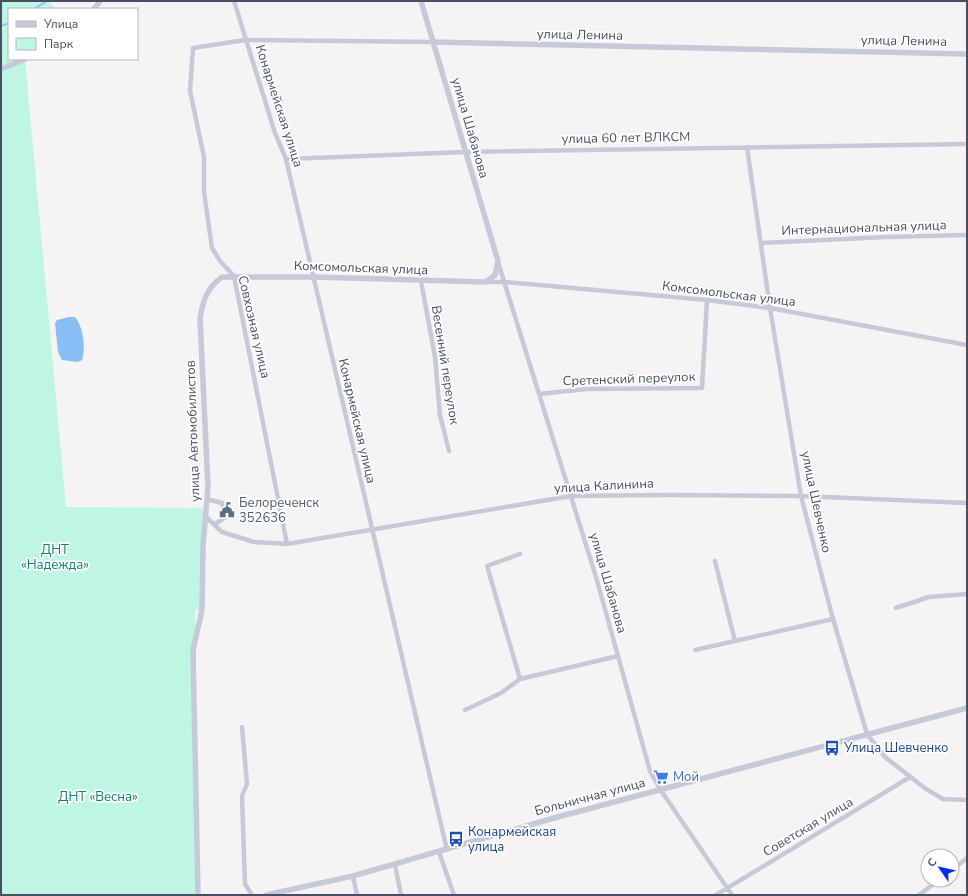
<svg xmlns="http://www.w3.org/2000/svg" width="968" height="896" viewBox="0 0 968 896" font-family="'Nunito Sans',sans-serif">
<rect width="100%" height="100%" fill="#f5f3f3"/>
<!-- green -->
<path fill="#bff5e3" d="M1 1H49L55 9H9V59H20L1 67Z
M25 60 66 507 203 508 200 610H195L197 895H1V70Z"/>
<!-- water -->
<path fill="#88bff6" d="M69 317H75C83 326 86 349 82 360L78 362 62 360 58 352 55 323 57 320Z"/>
<g fill="none" stroke-linecap="round" stroke-linejoin="round">
<!-- stream -->
<path stroke="#88bff6" stroke-width="1.5" d="M34 9 47 1
M1 26 9 23"/>
<!-- minor -->
<path stroke="#c6cad8" stroke-width="4.5" d="M234 1 275 133 286 159 447 850
M747 147 770 308 801 496 833 619 867 734 885 757 926 789 943 799 967 800
M286 159 465 152 967 144
M761 243 886 237 967 235
M498 262 596 577 650 771 660 789 732 895
M421 281 435 357 440 415 449 451
M486 282H506L707 300 770 308 967 345
M539 394 587 389 702 388 707 300
M207 499 222 503 226 517 215 524
M205 516 222 532 254 542 287 544 571 496 668 495 801 496 967 503
M287 544 234 276 220 261 212 248 204 192V157L190 91 193 48 245 40 433 42
M520 554 487 566 520 679
M715 561 735 641
M896 608 929 597 967 594
M695 650 833 619
M465 710 501 693 520 679 618 656
M242 727 247 784 242 796 245 884 252 895
M439 852 454 895
M395 865 401 895
M952 870 967 858
M353 876 357 895
M716 895 910 777
M919 895 939 880"/>
<!-- tertiary -->
<path stroke="#c6cad8" stroke-width="5.5" d="M94 9 100 1
M433 42 967 54
M1 69 25 59
M198 895 193 650 202 610 203 546 208 487 200 318C203 300 207 288 222 277H313L486 282 495 275 498 261 421 1
M266 895 353 876 554 818 967 708"/>
</g>
<!-- icons -->
<defs>
<g id="civic-bare" transform="scale(1.2)"><path d="M-.6-6.5H3V-4.5H.6V-3L4-1V1h2V6H-6V1h2V-1L-.6-3ZM-1.2 2.5V6h2.4V2.5Z" fill="#5c6f8a" stroke="#fff" stroke-width="2.5" paint-order="stroke"/></g>
<g id="bus-bare" transform="scale(1.2)"><path d="M-5-6H5V4H4V6H2V4H-2V6H-4V4H-5ZM-3.5-4V0h7V-4ZM-3.5 1.2v1.5H-2V1.2ZM2 1.2v1.5H3.5V1.2Z" fill="#1a4fb4" stroke="#fff" stroke-width="2.5" paint-order="stroke"/></g>
<g id="supermarket-bare" transform="scale(1.2)"><path d="M-6-5.5h2.5l.6 2H6L4.5 2H-2.5L-4.4-4H-6ZM-1.5 3.2a1.3 1.3 0 1 0 .1 0ZM3 3.2a1.3 1.3 0 1 0 .1 0Z" fill="#3f7fe0" stroke="#fff" stroke-width="2.5" paint-order="stroke"/></g>
</defs>
<g fill-rule="evenodd">
<use href="#civic-bare" x="227" y="510"/>
<use href="#bus-bare" x="832" y="748"/>
<use href="#supermarket-bare" x="661" y="777"/>
<use href="#bus-bare" x="456" y="839"/>
</g>
<g text-anchor="middle" dominant-baseline="central" stroke-width="3.5" stroke-linejoin="round" paint-order="stroke">
<!-- street labels -->
<g font-size="13" fill="#484e63" stroke="#fff">
<text transform="translate(580 35) rotate(1)">улица Ленина</text>
<text transform="translate(904 41) rotate(1)">улица Ленина</text>
<text transform="translate(279 106) rotate(72)">Конармейская улица</text>
<text transform="translate(470 128) rotate(74)">улица Шабанова</text>
<text transform="translate(626 138) rotate(-1)">улица 60 лет ВЛКСМ</text>
<text transform="translate(864 228) rotate(-2)">Интернациональная улица</text>
<text transform="translate(361 268) rotate(2)">Комсомольская улица</text>
<text transform="translate(729 294) rotate(7)">Комсомольская улица</text>
<text transform="translate(254 327) rotate(77)">Совхозная улица</text>
<text transform="translate(445 365) rotate(81)">Весенний переулок</text>
<text transform="translate(629 379) rotate(-2)">Сретенский переулок</text>
<text transform="translate(357 421) rotate(77)">Конармейская улица</text>
<text transform="translate(193 431) rotate(-92)">улица Автомобилистов</text>
<text transform="translate(604 486) rotate(-3)">улица Калинина</text>
<text transform="translate(816 502) rotate(78)">улица Шевченко</text>
<text transform="translate(608 583) rotate(74)">улица Шабанова</text>
<text transform="translate(590 797) rotate(-15)">Больничная улица</text>
<text transform="translate(808 827) rotate(-31)">Советская улица</text>
</g>
<!-- service labels -->
<g font-size="13" fill="#4e5e75" stroke="#fff" text-anchor="start">
<text x="239" y="503">Белореченск<tspan x="239" dy="15">352636</tspan></text>
</g>
<!-- park labels -->
<g font-size="13" fill="#0d836a" stroke="#fff">
<text x="55" y="550">ДНТ<tspan x="55" dy="15">«Надежда»</tspan></text>
<text x="98" y="797">ДНТ «Весна»</text>
</g>
<!-- transit labels -->
<g font-size="13" fill="#164399" stroke="#fff" text-anchor="start">
<text x="844" y="748">Улица Шевченко</text>
<text x="468" y="832">Конармейская<tspan x="468" dy="15">улица</tspan></text>
</g>
<!-- shop labels -->
<g font-size="13" fill="#366cbe" stroke="#fff" text-anchor="start">
<text x="673" y="777">Мой</text>
</g>
</g>
<!-- border -->
<rect width="968" height="896" fill="none" stroke="#484e63" stroke-width="4"/>
<!-- legend -->
<rect x="8" y="8" width="130" height="52" fill="#ffffff" stroke="#b6b8c1"/>
<rect x="16" y="21" width="20" height="6" fill="#c6cad8" stroke="#b6b8c1"/>
<text x="44" y="28" font-size="12" fill="#484e63">Улица</text>
<rect x="16" y="38" width="20" height="12" fill="#bff5e3" stroke="#b6b8c1"/>
<text x="44" y="48" font-size="12" fill="#484e63">Парк</text>
<!-- north arrow -->
<g transform="translate(940 868) rotate(304)"><circle r="19" fill="#ffffff" stroke="#b6b8c1"/>
<path d="M0-3L7 15L0 10L-7 15Z" fill="#082cfa"/>
<text y="-6" font-size="11" font-weight="bold" text-anchor="middle" fill="#484e63">С</text>
</g>
</svg>
